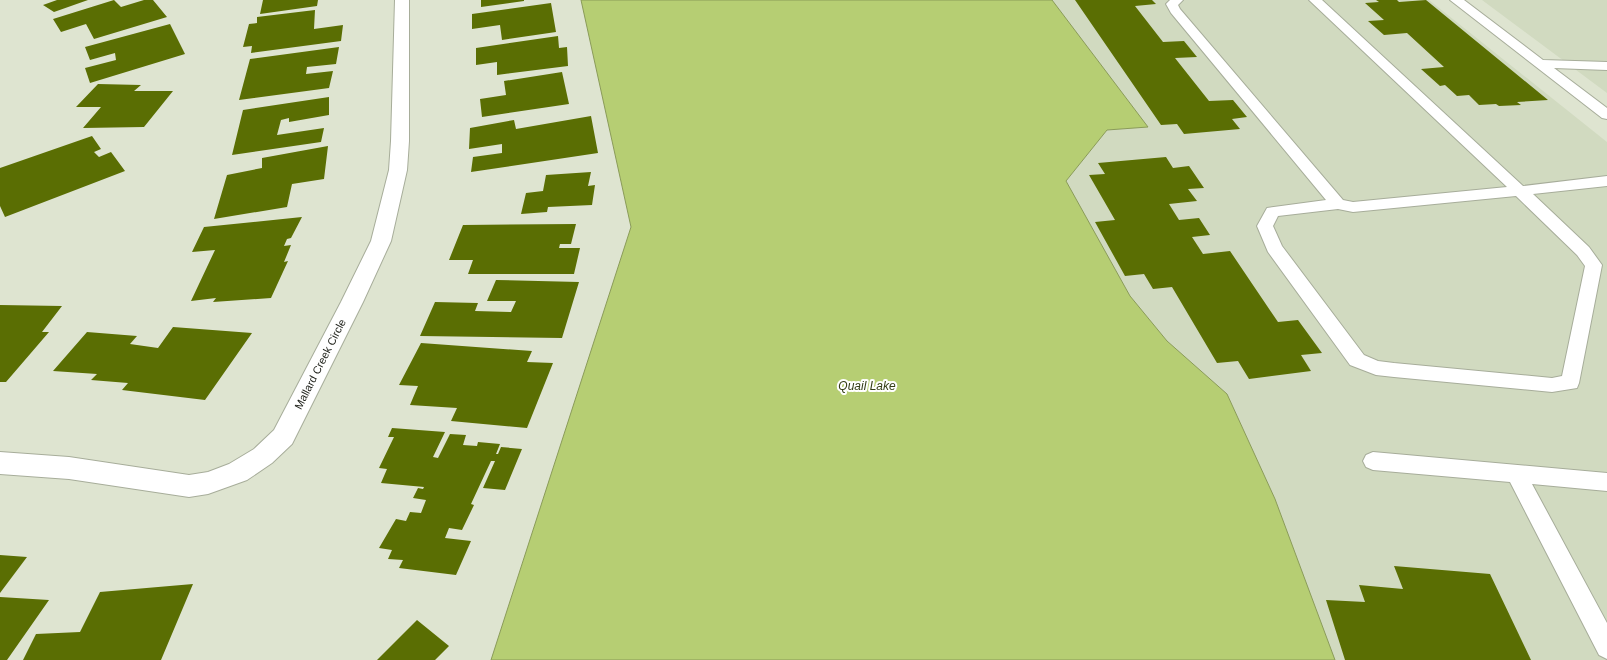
<svg xmlns="http://www.w3.org/2000/svg" width="1607" height="660" viewBox="0 0 1607 660" font-family="Arial,sans-serif">
<rect width="100%" height="100%" fill="#dee4d0"/>
<!-- built -->
<path fill="#d1dac0" d="M1052 0H1429L1607 142V660H1335L1275 499 1227 394 1167 341 1130 296 1066 181 1107 130 1148 127Z
M1482 0H1607V93Z"/>
<!-- water -->
<path fill="#b6ce73" stroke="#8a9b59" d="M581 0H1052L1148 127 1107 130 1066 181 1130 296 1167 341 1227 394 1275 499 1335 660H491L631 227Z"/>
<!-- building -->
<path fill="#5a6e03" d="M57 0H88L54 12 43 5Z
M114 0 121 7 144 0H153L167 17 94 39 86 24 61 32 53 19Z
M263 0H318L317 6 260 14Z
M481 0H524V1L481 7Z
M1075 0H1152L1156 4 1135 6 1163 42 1184 41 1197 57 1175 58 1209 101 1233 100 1247 117 1232 119 1240 129 1184 134 1177 124 1161 125Z
M1376 0H1397L1399 2 1426 0 1548 100 1517 102 1521 105 1499 106 1496 104 1479 105 1469 95 1457 96 1445 85 1440 86 1421 69 1444 67 1407 33 1384 35 1368 21 1384 20 1365 3 1379 2Z
M551 3 556 32 502 40 500 25 472 29V14Z
M315 10 314 29 343 25 341 41 251 53 252 46 243 47 249 24 257 23V17Z
M170 24 185 54 90 83 85 68 116 60 115 53 90 60 85 47Z
M558 36 559 48 567 47 568 66 497 75V62L476 65V48Z
M339 47 336 64 307 67 306 74 333 71 329 88 239 100 250 59Z
M562 72 569 104 482 117 480 99 506 95 504 81Z
M98 84 141 85 134 91H173L144 127 83 128 101 107H76Z
M329 97V115L289 122V118L281 120 277 135 324 128 321 142 232 155 243 110Z
M591 116 598 153 471 172 473 157 502 153V144L469 149 470 128 514 120 516 129Z
M92 136 101 149 94 152 99 157 111 152 125 171 5 217 0 206V168Z
M328 146 324 179 292 184 287 207 214 219 227 175 262 168V158Z
M1166 157 1173 168 1189 166 1204 188 1188 189 1197 201 1169 204 1179 220 1199 218 1210 235 1192 237 1203 254 1230 251 1278 322 1298 320 1322 353 1301 355 1311 371 1249 379 1238 361 1217 363 1172 287 1153 289 1144 274 1125 276 1095 222 1115 220 1089 175 1105 174 1098 163Z
M591 172 588 186 595 185 592 205 548 207 547 212 521 214 526 193 543 191 546 175Z
M302 217 291 238 287 239 284 246 291 245 284 262 288 261 271 298 213 302 216 298 191 301 215 250 192 252 204 227Z
M576 224 571 244H560L559 248H580L574 274H468L473 260H449L463 225Z
M496 280 579 282 562 338 420 336 435 302 478 303 475 311 511 312 516 301H487Z
M0 305 62 306 42 332H49L6 382H0Z
M173 327 252 333 205 400 122 390 128 383 91 380 97 374 53 371 87 332 137 336 130 344 158 348Z
M421 343 532 351 527 362 553 363 527 428 451 421 457 408 410 405 418 386 399 385Z
M392 428 445 432 433 457 438 458 450 434 466 435 463 445 477 446 478 442 500 444 496 454H498L501 447 522 449 505 490 483 488 495 461H491L471 504 474 505 462 530 449 528 445 538 471 541 456 575 399 568 403 560 388 559 392 550 379 548 396 519 406 521 410 512 421 513 426 500 413 498 418 488 423 489 424 487 381 483 387 469 379 468 394 437H388Z
M0 555 27 557 0 593Z
M1394 566 1490 574 1531 660H1345L1326 600 1365 602 1359 585 1403 589Z
M193 584 161 660H23L36 634 80 632 100 592Z
M0 597 49 600 7 660H0Z
M417 620 449 646 435 660H377Z"/>
<g fill="none" stroke-linecap="round" stroke-linejoin="round">
<!-- lane casing -->
<g stroke="#a7ad9a" stroke-width="2">
<path id="lane" d="M1170 0H1183L1178 5 1180 9 1343 200 1353 202 1507 187 1309 0H1322L1523 186 1607 176V186L1533 194 1589 247 1602 265 1579 383 1577 388 1552 392 1394 377 1376 375 1350 365 1268 252 1257 226 1267 208 1326 200 1171 13 1166 4ZM1516 196 1577 255 1585 266 1562 376 1552 378 1394 363 1378 361 1364 355 1282 246 1273 226 1278 216 1338 209 1353 212Z
M1450 0H1464L1543 60 1607 62V70L1554 68 1607 108V119L1602 118Z
M1373 452 1607 473V491L1532 484 1607 623V659L1599 655 1510 482 1373 470 1366 467 1363 461 1366 455Z"/>
</g>
<!-- street casing -->
<g stroke="#a7ad9a" stroke-width="2">
<path id="street" d="M395 0H409V141L407 170 391 241 363 302 292 444 272 463 247 480 208 494 189 497 69 479 0 474V452L69 457 189 475 208 472 229 464 254 449 274 430 341 302 371 241 389 170 391 141Z"/>
</g>
<!-- lane -->
<use href="#lane" fill="#fff" fill-rule="evenodd"/>
<!-- street -->
<use href="#street" fill="#fff" fill-rule="evenodd"/>
</g>
<g text-anchor="middle" dominant-baseline="central" stroke-width="4" stroke-linejoin="round" paint-order="stroke">
<!-- street labels -->
<g font-size="11" fill="#22241d" stroke="#fff">
<text transform="translate(320 364) rotate(-63)">Mallard Creek Circle</text>
</g>
<!-- water labels -->
<g font-size="12" font-style="italic" fill="#333d17" stroke="#fff">
<text x="867" y="386">Quail Lake</text>
</g>
</g>
</svg>
